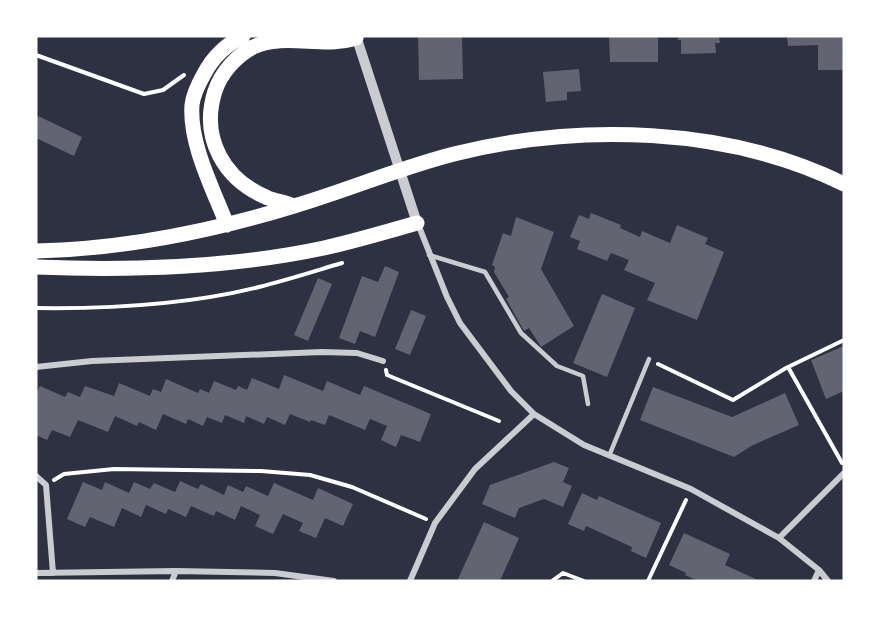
<svg xmlns="http://www.w3.org/2000/svg" width="880" height="617" viewBox="0 0 880 617" font-family="Literata,serif">
<rect width="100%" height="100%" fill="#2d3142"/>
<!-- building -->
<path fill="#626471" d="M418 36H462L463 79 419 80Z
M609 36H658V62H610Z
M678 36H719L720 43H715L716 53 681 54V40H678Z
M787 36H844V70H818V45L788 46Z
M579 69 581 91 567 92V100L546 102 543 72Z
M36 115 82 137 74 156 36 138Z
M591 213 621 225 620 228 640 237 642 231 670 243 677 225 708 238 705 244 724 252 697 320 647 300 655 283 624 270 629 260 611 253 607 261 577 249 580 241 570 237 579 215 589 219Z
M516 217 554 232 541 269 574 326 541 347 529 328 524 331 506 299 509 297 494 272 495 267 492 265 503 233 511 236Z
M385 266 399 272 375 337 360 331 355 344 339 338 362 276 378 282Z
M318 278 332 284 308 341 294 335Z
M602 294 635 308 607 377 573 363Z
M411 310 426 316 410 355 395 349Z
M844 346V391L826 399 811 360Z
M284 375 323 391 327 381 360 395 364 386 431 414 420 442 401 435 396 447 381 440 387 426 370 419 365 430 329 415 325 425 311 420 310 422 290 414 285 425 267 417 264 424 246 416 244 423 225 415 222 423 207 417 203 426 188 419 186 424 163 414 156 430 139 422 137 426 115 416 108 432 78 420 70 437 52 430 47 440 36 435V393L40 386 65 397 68 392 80 397 85 386 114 396 119 383 150 396 153 389 161 392 166 379 198 393 200 389 209 393 214 381 236 390 238 386 247 390 252 378 279 389Z
M653 387 732 417 785 393 799 425 753 445 734 457 640 420Z
M554 462 569 468 563 482 572 486 563 507 544 499 519 508 515 518 482 504 490 485Z
M180 481 198 489 201 484 224 495 228 485 243 492 246 486 268 496 274 483 313 500 318 488 353 504 343 526 325 518 316 538 299 531 303 523 283 514 273 534 255 526 260 515 241 506 235 520 216 511 214 516 191 506 186 517 168 509 166 514 146 505 141 517 122 508 114 527 90 517 85 527 67 519 83 482 102 490 105 482 129 493 134 482 150 489 154 483 175 492Z
M582 493 597 500 599 496 661 523 646 558 631 551 632 547 586 526 584 531 568 524Z
M484 522 519 538 500 581H457Z
M684 533 730 554 725 565 760 581H698L685 575 686 573 669 565Z"/>
<g fill="none" stroke-linecap="round" stroke-linejoin="round">
<!-- path -->
<path stroke="#fff" stroke-width="4" d="M36 55 144 94 163 90 184 75
M36 308C110 309 187 305 259 287 287 280 315 271 342 263
M658 364 733 400 786 368 844 340
M788 367 842 463
M386 370 387 375 499 421
M54 480 64 474 114 469 261 471 310 475 352 487 426 519
M552 581 563 573 584 581
M648 581 686 500"/>
<!-- service -->
<path stroke="#caccd0" stroke-width="4.5" d="M429 255 485 272 521 333 557 366 583 376 588 404
M609 456 649 359"/>
<!-- minor -->
<path stroke="#caccd0" stroke-width="6" d="M418 224 447 297 460 323 511 391 534 414 584 445 691 489 779 538 819 570 828 581
M36 367 92 361 322 352 357 353 383 361
M36 476 46 485 53 573
M779 538 844 473
M36 573 176 571 275 573 334 581
M172 581 176 571
M410 581 435 523 475 469 534 414
M814 581 819 570"/>
<!-- tertiary -->
<path stroke="#caccd0" stroke-width="10" d="M356 36 417 223"/>
<!-- primary -->
<path stroke="#fff" stroke-width="15" d="M294 206C286 203 277 201 268 198 224 180 200 138 215 91 221 73 236 56 253 47 286 32 323 49 356 38
M227 225C213 189 189 143 192 105 193 94 199 83 204 74 213 57 225 45 243 36
M36 251C124 249 209 232 294 206 348 190 399 168 454 154 578 123 727 126 844 184
M36 267C132 271 230 268 324 248 355 241 386 232 417 223"/>
</g>
<!-- border -->
<rect width="880" height="617" fill="none" stroke="#ffffff" stroke-width="75"/>
</svg>
